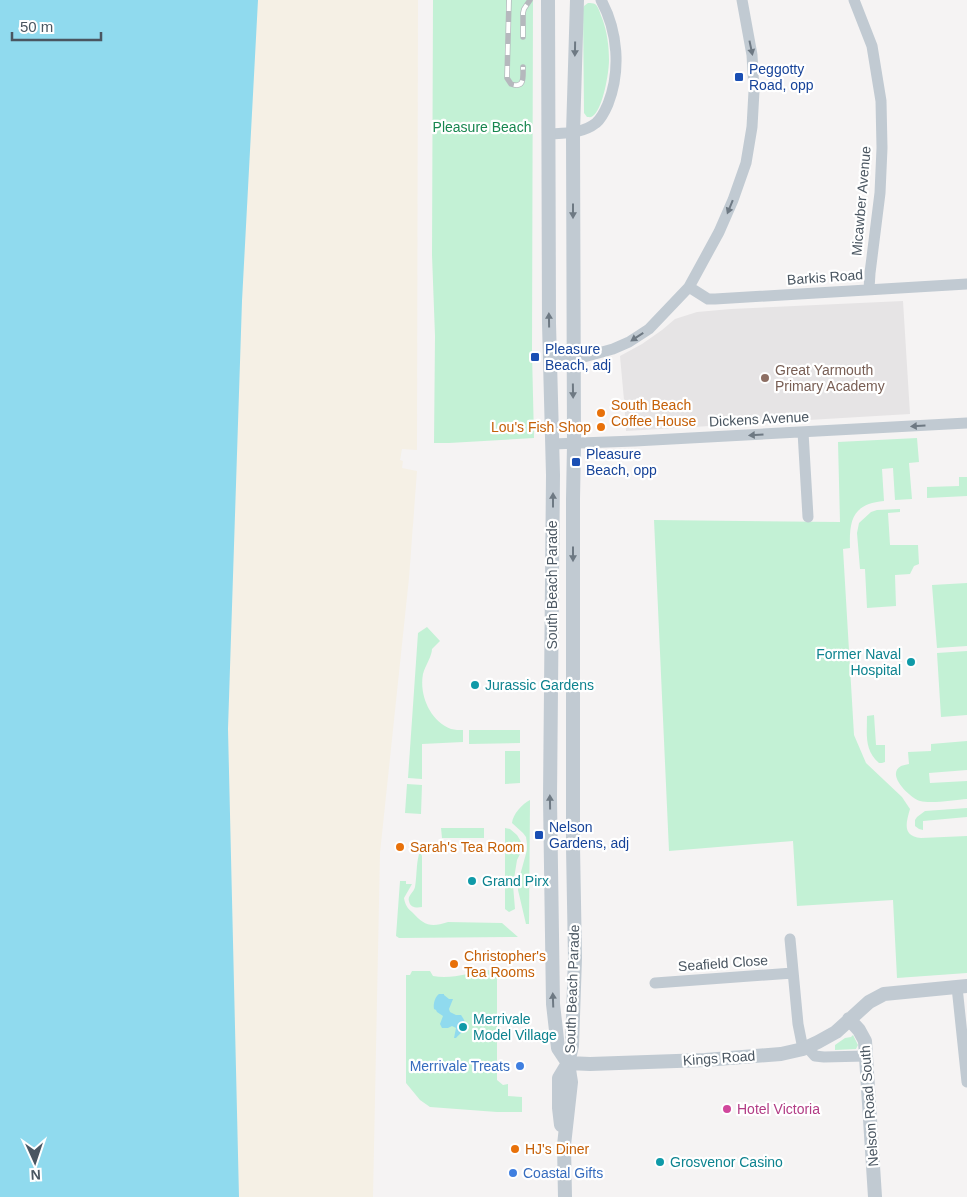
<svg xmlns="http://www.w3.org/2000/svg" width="967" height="1197" viewBox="0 0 967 1197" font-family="Arial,sans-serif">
<rect width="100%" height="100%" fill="#f5f3f3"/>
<!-- education -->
<path fill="#e6e4e5" d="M903 301 910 414 626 431 624 400 620 356 642 344 662 330 675 319 697 312 731 309Z"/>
<!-- green -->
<path fill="#c3f1d5" d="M433 0H533L532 353 534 438 449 443H434L435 336 432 255Z
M588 3C591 3 593 3 595 4 599 7 600 14 602 18 607 31 609 46 609 60 609 73 603 107 594 115 591 118 590 117 587 117L584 113 583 9 584 6Z
M917 438 919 462 909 463 912 499 895 500 893 468 882 469 884 501C853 504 849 519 850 548L843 549 854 735 866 763 902 797 910 809C906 823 902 836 921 838L967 836V973L897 978 893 900 797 906 793 841 669 851 654 520 840 522 838 442Z
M959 477H967V496L927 498V487L959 486Z
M900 509V512L888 513 890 545H918L919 564 914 566 910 574 895 575 896 606 867 608 865 569H860L857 533 859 523 871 512 877 510Z
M967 583V646L937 648 932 585Z
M427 627 440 641 432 649C432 656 425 666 423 674 419 695 430 721 451 729 455 730 459 730 463 730V742L422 744V779L408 778 418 633Z
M967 651V715L941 717 937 653Z
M874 715 876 745H885V762L882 763H879C864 750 867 734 867 716Z
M469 730H520V743L469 744Z
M967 741V770L929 773 930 783 967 781V799C955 800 931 804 920 801 911 798 885 775 901 766 903 765 906 765 909 764L908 752 931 751V744Z
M505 751H520V783L505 784Z
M407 784 422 785 421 814 405 813Z
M530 800 529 924H526L518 890 519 879 527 850V844L526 837 523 833 512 823C513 814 522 804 530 800Z
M967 808V817L923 821V830L919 829 915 826V820L917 817 925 811Z
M441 828H484V838H442Z
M505 828 510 829 517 835 523 845 522 850 517 860 513 885 515 909 509 912 505 909Z
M419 854H421L422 856V907C417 908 410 908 409 901 407 896 414 892 415 887 417 876 416 865 419 854Z
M400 881H406V884H412L404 898C405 904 407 908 412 912 424 925 430 928 448 922L502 923 518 937 399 938 396 936Z
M489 970 497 977V1080L503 1085 508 1084V1096L522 1097V1112H497L430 1107 420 1100 406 1083V975H410L412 971H430L433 976C452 980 470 972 489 970Z
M853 1035 858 1045 856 1049 835 1050V1045L845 1038 851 1037Z"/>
<!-- sand -->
<path fill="#f5f0e5" d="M211 0H418L417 450 402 449 400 460 403 461 402 468 417 471 409 578 380 853 373 1197H153Z"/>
<!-- water -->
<path fill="#90daee" d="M0 0H258L242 301 228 729 239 1197H0Z
M439 994H444V995L449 999H453L449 1009 450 1012 456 1015H461C470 1028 464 1029 456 1038H454L456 1028 452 1026 448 1028H442L440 1024 443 1016 437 1012 436 1010 434 1009C433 1004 435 997 439 994Z"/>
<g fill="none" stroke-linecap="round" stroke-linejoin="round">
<!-- minor -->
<path stroke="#c1cad2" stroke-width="11" d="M854 0 872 46 881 101 882 148 880 193 870 273 869 289
M548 134C565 133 582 134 596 123 602 118 605 111 608 104 621 71 618 31 601 0
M689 287 708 299H715L967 284
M550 360H573L613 349 629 342 649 329 689 287 719 232 733 200 746 163 752 127 754 91 752 55 742 0
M803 432 808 517
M552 444 635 441 967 423
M790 939 798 1024 803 1049
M655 983 793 973
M957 987 967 1082
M807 1047 815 1056 824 1057 866 1056"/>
<!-- tertiary -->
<path stroke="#c1cad2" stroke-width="14" d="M548 0 549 323 553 475 550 798 553 1004 558 1048 568 1063 571 1082 564 1145 565 1197
M849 1019 859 1030 865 1041 875 1197
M568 1063 590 1064 705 1060 781 1054 803 1049 818 1042 836 1032 869 1002 884 994 967 986
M561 1125 559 1108V1078L568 1063 572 1046 575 958 573 847V499L574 444 573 133 577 0"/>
<!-- rail casing -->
<g stroke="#b5b8bd" stroke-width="5.5">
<path id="rail" d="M509 0 507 78 511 84C525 89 523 77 523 67
M523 37V13L524 9 530 0"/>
</g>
<!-- rail -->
<use href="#rail" stroke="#fff" stroke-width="4" stroke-dasharray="11" stroke-linecap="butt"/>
</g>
<!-- one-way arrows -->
<defs><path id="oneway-solid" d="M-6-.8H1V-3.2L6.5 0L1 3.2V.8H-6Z" transform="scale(1.25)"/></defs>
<g fill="#6e7983">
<use href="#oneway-solid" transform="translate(751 48) rotate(78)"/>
<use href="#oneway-solid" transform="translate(575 49) rotate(91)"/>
<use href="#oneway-solid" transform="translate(730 207) rotate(112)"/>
<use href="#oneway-solid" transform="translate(573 211) rotate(90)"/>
<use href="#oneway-solid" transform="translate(549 320) rotate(-91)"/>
<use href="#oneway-solid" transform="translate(637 337) rotate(147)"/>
<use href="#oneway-solid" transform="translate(573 391) rotate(89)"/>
<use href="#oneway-solid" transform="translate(918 426) rotate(177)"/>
<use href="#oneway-solid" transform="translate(756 435) rotate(177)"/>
<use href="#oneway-solid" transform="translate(553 500) rotate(-90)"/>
<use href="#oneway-solid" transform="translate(573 554) rotate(90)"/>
<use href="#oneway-solid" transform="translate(550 802) rotate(-91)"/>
<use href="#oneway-solid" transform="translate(553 1000) rotate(-92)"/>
</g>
<!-- markers -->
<g fill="#1a4fb4" stroke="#fff" stroke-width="2">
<rect x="734" y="72" width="10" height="10" rx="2.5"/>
<rect x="530" y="352" width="10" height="10" rx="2.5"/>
<rect x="571" y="457" width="10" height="10" rx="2.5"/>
<rect x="534" y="830" width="10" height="10" rx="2.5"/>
</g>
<circle fill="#8d6e63" stroke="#fff" stroke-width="2" cx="765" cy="378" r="5"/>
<g fill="#e8710a" stroke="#fff" stroke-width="2">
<circle cx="601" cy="413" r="5"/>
<circle cx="601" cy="427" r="5"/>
<circle cx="400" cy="847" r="5"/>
<circle cx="454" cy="964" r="5"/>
<circle cx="515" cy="1149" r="5"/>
</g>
<g fill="#0f9aa8" stroke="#fff" stroke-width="2">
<circle cx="911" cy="662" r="5"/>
<circle cx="475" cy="685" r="5"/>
<circle cx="472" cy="881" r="5"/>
<circle cx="463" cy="1027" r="5"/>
<circle cx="660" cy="1162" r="5"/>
</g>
<g fill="#3f7fe0" stroke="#fff" stroke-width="2">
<circle cx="520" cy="1066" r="5"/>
<circle cx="513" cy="1173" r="5"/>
</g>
<circle fill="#d1479c" stroke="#fff" stroke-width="2" cx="727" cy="1109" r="5"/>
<g text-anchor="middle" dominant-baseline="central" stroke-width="4.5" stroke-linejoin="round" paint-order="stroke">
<!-- transit labels -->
<g font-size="14" fill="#164399" stroke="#fff" text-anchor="start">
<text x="749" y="69">Peggotty<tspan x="749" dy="16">Road, opp</tspan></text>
<text x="545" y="349">Pleasure<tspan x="545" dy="16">Beach, adj</tspan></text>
<text x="586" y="454">Pleasure<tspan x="586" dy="16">Beach, opp</tspan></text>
<text x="549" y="827">Nelson<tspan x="549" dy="16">Gardens, adj</tspan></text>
</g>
<!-- park labels -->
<g font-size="14" fill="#17864f" stroke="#fff">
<text x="482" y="127">Pleasure Beach</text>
</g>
<!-- street labels -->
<g font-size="14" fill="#4a5661" stroke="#fff">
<text transform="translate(861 201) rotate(-85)">Micawber Avenue</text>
<text transform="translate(825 277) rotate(-4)">Barkis Road</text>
<text transform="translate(759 419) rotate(-3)">Dickens Avenue</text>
<text transform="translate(552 585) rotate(-90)">South Beach Parade</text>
<text transform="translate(723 963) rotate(-4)">Seafield Close</text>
<text transform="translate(572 989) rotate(-88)">South Beach Parade</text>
<text transform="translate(719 1058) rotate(-4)">Kings Road</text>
<text transform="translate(869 1106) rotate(-94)">Nelson Road South</text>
</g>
<!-- education labels -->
<g font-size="14" fill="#785e54" stroke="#fff" text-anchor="start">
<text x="775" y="370">Great Yarmouth<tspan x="775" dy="16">Primary Academy</tspan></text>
</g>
<!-- food labels -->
<g font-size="14" fill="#c56008" stroke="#fff" text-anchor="start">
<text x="611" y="405">South Beach<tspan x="611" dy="16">Coffee House</tspan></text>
<text x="591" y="427" text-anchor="end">Lou's Fish Shop</text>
<text x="410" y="847">Sarah's Tea Room</text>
<text x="464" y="956">Christopher's<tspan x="464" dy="16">Tea Rooms</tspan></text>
<text x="525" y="1149">HJ's Diner</text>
</g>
<!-- culture labels -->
<g font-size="14" fill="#0d838f" stroke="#fff" text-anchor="start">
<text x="901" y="654" text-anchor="end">Former Naval<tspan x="901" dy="16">Hospital</tspan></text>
<text x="485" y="685">Jurassic Gardens</text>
<text x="482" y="881">Grand Pirx</text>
<text x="473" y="1019">Merrivale<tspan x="473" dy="16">Model Village</tspan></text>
<text x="670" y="1162">Grosvenor Casino</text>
</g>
<!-- shop labels -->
<g font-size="14" fill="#366cbe" stroke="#fff" text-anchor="end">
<text x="510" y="1066">Merrivale Treats</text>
<text x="523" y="1173" text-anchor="start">Coastal Gifts</text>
</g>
<!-- hotel labels -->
<g font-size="14" fill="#b23c85" stroke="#fff" text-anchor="start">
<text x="737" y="1109">Hotel Victoria</text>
</g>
</g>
<!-- north arrow -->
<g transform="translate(35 1162) rotate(177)" stroke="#ffffff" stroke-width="4" paint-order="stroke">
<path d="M0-4L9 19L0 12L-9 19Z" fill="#4a5661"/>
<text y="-8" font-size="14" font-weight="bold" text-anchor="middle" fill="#4a5661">N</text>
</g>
<!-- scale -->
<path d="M12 32v8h89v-8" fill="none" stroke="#4a5661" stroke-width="2.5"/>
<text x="20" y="32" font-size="15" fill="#4a5661" stroke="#ffffff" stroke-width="4" paint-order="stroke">50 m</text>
</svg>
